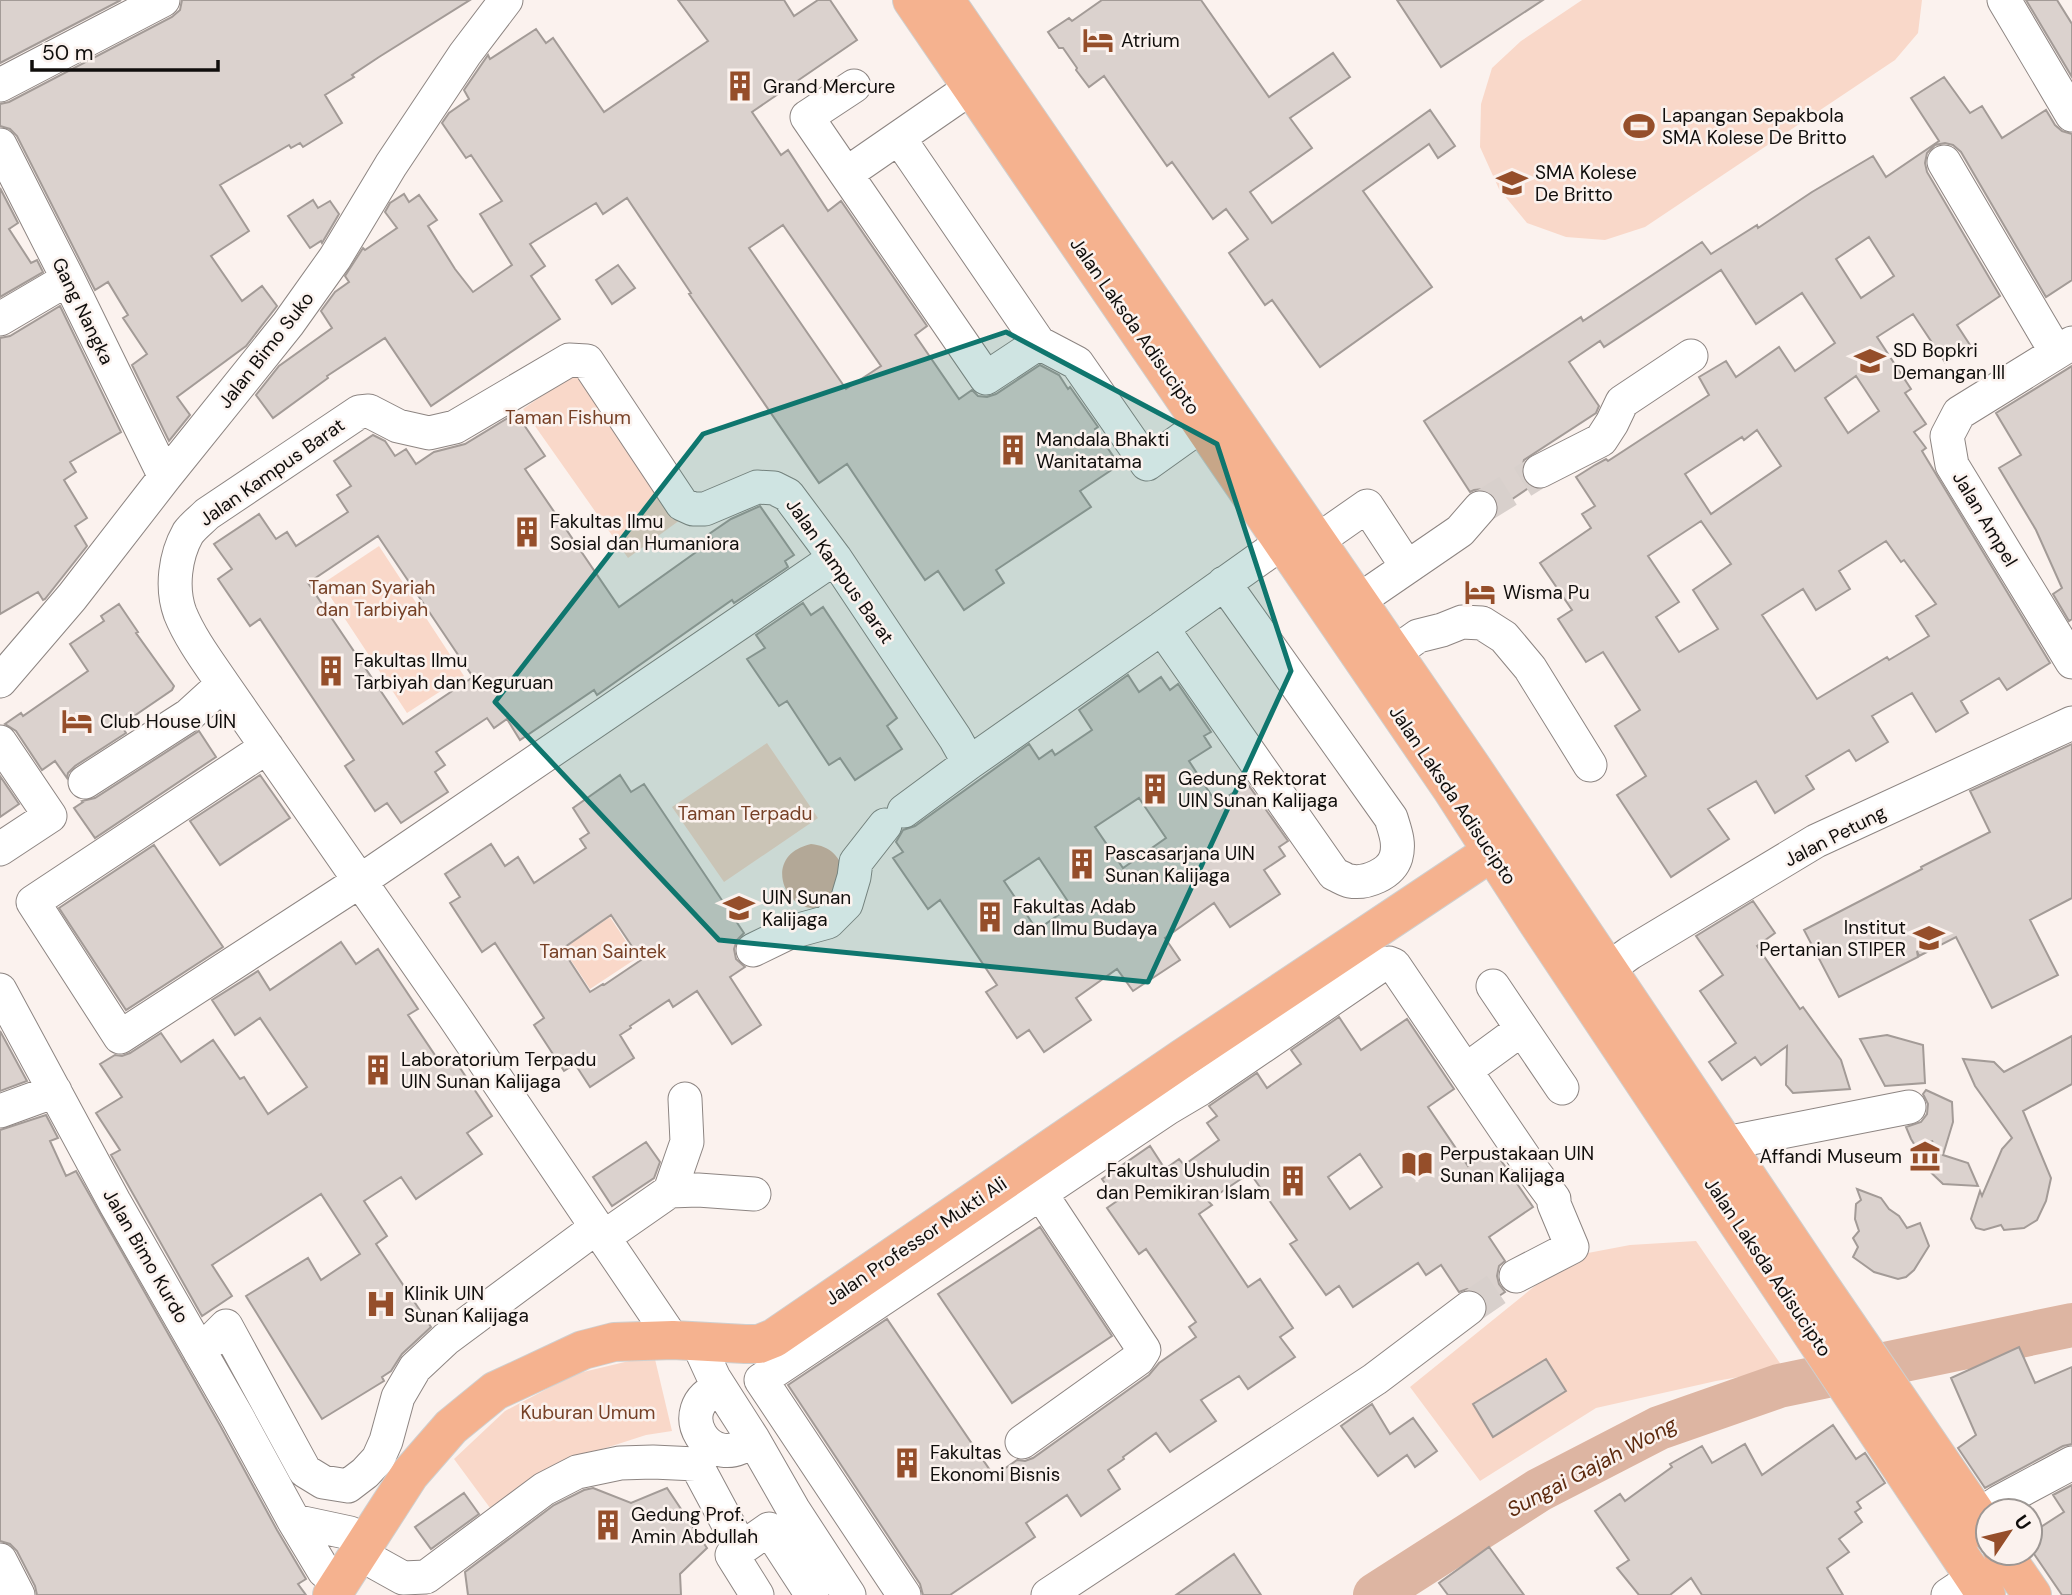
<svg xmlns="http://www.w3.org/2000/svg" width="2072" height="1595" viewBox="0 0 2072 1595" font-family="'DM Sans',sans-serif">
<rect width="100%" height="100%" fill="#fbf2ee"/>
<!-- green -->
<path fill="#f9d8c9" d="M1582 0H1922L1918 33 1895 60 1645 227 1605 240 1566 237 1527 223 1499 189 1480 147 1481 104 1492 68 1521 41Z
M576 372 680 520 628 558 523 409Z
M379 546 464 676 407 713 322 584Z
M767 743 818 818 724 882 672 807Z
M566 912 582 936 610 917 637 958 590 989 547 924Z
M1696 1241 1784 1369 1716 1381 1596 1408 1480 1481 1410 1387 1572 1256 1630 1245Z
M654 1355 672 1431 646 1435 587 1454 493 1512 454 1459 505 1411 575 1374Z"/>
<!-- water -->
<path fill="#ddb5a2" d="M811 844C831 846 841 857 845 877 840 885 834 899 826 904 792 925 755 857 811 844Z"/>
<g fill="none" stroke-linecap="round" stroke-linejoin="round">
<!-- river -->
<path stroke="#ddb5a2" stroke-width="44" d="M1375 1595 1539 1490 1659 1428 1779 1386 2072 1325"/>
</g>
<!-- building -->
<path fill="#dbd2ce" stroke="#a39b97" stroke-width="2" fill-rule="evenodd" d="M0 0H121L0 63Z
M182 0H470L379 57 352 75 354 77 325 95 342 123 303 147 300 143 291 148 289 145 220 185 249 231 211 256 242 301 262 286 277 306 246 346 177 397 190 415 169 441 132 365 147 354 123 318 128 315 108 282 95 290 17 136 10 129 0 126V104L9 102 172 17 180 10Z
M678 0H784L794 16 818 0H830L857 40 752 112 781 155 788 150 828 211 841 201 927 326 915 335 959 399 972 390 978 396 987 397 996 394 1040 365 1059 375 1068 389 1070 387 1098 427 1095 429 1119 465 1080 491 1091 507 996 570 1004 583 964 610 938 571 925 580 847 464 819 483 689 294 691 293 627 198 603 214 596 203 530 244 545 266 531 276 560 319 431 406 385 338 327 376 328 378 273 418 256 395 279 366 332 328 321 311 335 292 349 282 345 276 363 248 365 250 397 228 385 212 390 203 404 194 409 202 419 195 437 220 428 226 455 269 473 292 512 265 480 214 502 201 471 155 466 158 442 123 449 113 469 99 464 90 488 55 490 59 536 29 546 43 553 38 604 112 708 41ZM783 225 881 366 846 389 749 248Z
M1102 0H1201L1269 97 1333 53 1350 77 1290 118 1312 148 1250 192 1272 223 1430 110 1455 146 1438 158 1429 144 1363 191 1432 287 1320 367 1272 300 1265 305 1229 253 1248 239 1226 209 1213 219 1172 162 1167 166 1104 76 1089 87 1076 70 1077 68 1063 48H1059L1048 32 1069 18 1072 21Z
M1397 0H1543L1441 67Z
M2026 0H2057L2072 24V77Z
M1944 77 1970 113 1982 106 2002 138 2046 110 2055 125 2062 131 2072 134V280L2046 297 1961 152 1953 145 1945 143 1935 145 1927 153 1925 163 1927 172 2000 296 1957 325 1970 345 1945 362 1913 314 1877 337 1911 389 1905 393 1926 424 1914 432 1926 448 1922 451 2050 663 2007 690 1999 678 1961 701 1968 713 1936 732 1912 693 1872 716 1888 742 1856 761 1849 750 1806 776 1814 789 1775 813 1756 781 1708 809 1729 839 1671 877 1617 795 1646 776 1615 726 1640 710 1603 652 1586 662 1558 619 1572 610 1540 563 1591 528 1582 514 1595 506 1576 477 1595 465 1606 459 1608 461 1709 395 1699 377 1726 361 1736 377 1779 347 1795 371 1835 343 1802 293 1756 324 1721 270 1604 347 1600 341 1569 362 1599 406 1596 413 1524 460 1521 471 1523 480 1530 487 1499 508 1498 501 1492 493 1483 489 1474 490 1470 492 1424 421 1581 317 1583 321 1702 242 1711 254 1757 225 1758 228 1812 192 1873 156 1886 177 1939 141 1911 98ZM1869 237 1894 276 1861 298 1836 259ZM1856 376 1879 411 1848 433 1825 398ZM1757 430 1781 466 1711 514 1685 474 1742 437 1744 440ZM1701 521 1731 564 1693 590 1718 629 1679 652 1656 617 1679 602 1648 556ZM1886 541 1901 562 1904 560 1936 604 1916 616 1929 636 1889 660 1887 657 1817 699 1762 615 1803 589 1816 610 1850 589 1839 571Z
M0 188 18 223 9 229 31 263 37 260 43 272 0 297Z
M313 200 318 208 330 201 339 214 322 243 321 241 310 248 288 216Z
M618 265 635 288 612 304 596 280Z
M60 306 121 432 70 462 76 472 64 480 87 518 75 526 87 546 45 599 43 600 38 592 0 614V338L10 336Z
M2072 366V619L2069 621 2053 594 2062 588 2036 530 1999 468 2021 455 1996 413Z
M516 413 545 456 525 469 619 607 713 540 709 534 731 519 760 506 794 555 785 561 788 567 734 603 732 600 597 695 594 690 520 740 507 719 494 728 487 718 436 752 445 765 435 772 448 792 401 823 387 803 375 811 345 766 354 760 260 619 250 626 218 579 232 569 214 544 259 514 276 539 287 532 296 546 348 512 337 495 351 486 334 461 373 435 385 441 395 456 406 449 416 464 434 452 465 444ZM378 536 473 677 403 724 308 583Z
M803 603 811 615 823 607 897 718 887 726 902 749 855 780 840 758 829 765 787 701 779 706 747 659 765 648 756 635Z
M119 604 138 632 136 633 174 686 172 690 121 725 126 733 75 766 68 773 67 778 55 761 42 770 16 731 5 724 21 713 23 716 88 671 70 644 104 621 101 616Z
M1128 675 1139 692 1161 677 1170 690 1178 684 1211 732 1204 736 1211 747 1189 761 1217 804 1247 783 1288 841 1279 847 1285 856 1264 870 1280 894 1230 927 1214 903 1165 938 1180 960 1133 991 1117 969 1076 998 1091 1020 1044 1052 1029 1030 1017 1038 986 992 997 985 940 900 928 909 893 858 903 852 896 842 903 830 915 826 1029 744 1039 759 1052 750 1055 755 1092 730 1079 710ZM1139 798 1166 838 1123 868 1095 827ZM1039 858 1071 906 1037 930 1004 881Z
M199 731 216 757 95 838 74 808 83 802 82 801 95 798Z
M2072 744V898L2030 920 2058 975 1992 1008 1956 937 1919 956 1917 951 1918 957 1839 997 1804 930 1922 869 1921 867 1990 832 1970 791Z
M260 775 290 818 220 865 190 821Z
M620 775 631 792 644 784 744 933 737 940 734 949 736 959 745 967 730 977 761 1025 732 1044 697 991 673 1007 669 1000 630 1026 631 1028 620 1035 634 1058 590 1087 575 1064 564 1071 534 1025 544 1018 495 943 482 952 450 903 460 897 445 874 491 844 505 866 518 857 534 883 586 848 580 839 589 833 573 808ZM611 915 641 960 604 985 603 984 590 992 562 949Z
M0 776 19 804 0 817Z
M154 845 223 947 126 1010 59 908Z
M1753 901 1775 933 1757 946 1800 1009 1803 1007 1841 1060 1850 1089 1793 1093 1786 1085 1787 1046 1761 1065 1755 1057 1722 1080 1709 1062 1736 1043 1700 991 1723 975 1696 936Z
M341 942 356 964 378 949 418 1009 408 1015 441 1064 452 1056 492 1116 467 1133 482 1154 416 1199 401 1177 364 1201 387 1236 376 1244 431 1327 402 1354 391 1371 382 1377 384 1381 322 1419 246 1296 308 1258 321 1280 360 1254 321 1194 212 1265 232 1296 202 1316 111 1155 120 1150 96 1113 122 1097 100 1064 115 1055 122 1056 130 1053 161 1033 181 1062 213 1040 240 1079 244 1077 268 1114 307 1087 260 1018 235 1035 212 1000 258 971 270 990Z
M1339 1017 1361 1050 1407 1019 1454 1089 1428 1107 1468 1166 1493 1149 1533 1207 1489 1237 1505 1261 1499 1266 1497 1276 1499 1284 1505 1292 1487 1304 1484 1296 1476 1290 1467 1289 1459 1292 1441 1265 1426 1275 1418 1263 1353 1307 1339 1286 1326 1295 1290 1244 1297 1240 1250 1173 1208 1201 1212 1205 1199 1214 1248 1287 1260 1279 1293 1328 1280 1337 1295 1357 1248 1389 1239 1376 1201 1400 1216 1421 1170 1452 1156 1433 1123 1457 1124 1459 1108 1470 1120 1489 1081 1516 1067 1495 1026 1523 1035 1537 950 1595H923L920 1584 788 1385 887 1319 994 1476 1017 1460 1025 1461 1033 1458 1149 1375 1159 1363 1196 1337 1189 1327 1196 1322 1146 1249 1139 1254 1107 1208 1117 1201 1102 1179 1150 1146 1165 1169 1179 1159 1184 1165 1219 1140 1207 1123 1217 1116 1209 1106 1257 1073 1267 1088 1301 1064 1291 1050ZM1360 1154 1382 1187 1350 1209 1328 1177Z
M0 1031 27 1081 0 1091Z
M1887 1035 1923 1045 1925 1083 1885 1086 1860 1039Z
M2072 1036V1084L2023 1111 2051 1178 2046 1201 2037 1220 2024 1228 2004 1230 2001 1225 1984 1230 1976 1228 1971 1219 1980 1191 1982 1196 2002 1149 2012 1138 1975 1086 1963 1059 1994 1062 2004 1072Z
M1926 1090 1952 1102 1953 1122 1943 1155 1968 1163 1978 1186 1943 1184 1920 1162 1926 1159 1920 1152 1933 1141 1916 1147 1911 1139 1906 1127 1921 1122 1927 1114 1928 1104 1923 1094Z
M46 1115 58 1138 50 1141 66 1176 76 1171 221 1427 277 1530 306 1579 298 1584 306 1595H37L35 1586 17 1551 10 1544 0 1541V1130Z
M646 1142 660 1162 654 1178 612 1206 593 1177Z
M1857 1189 1881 1198 1889 1209 1899 1216 1907 1228 1920 1223 1929 1246 1914 1270 1906 1277 1898 1279 1874 1272 1853 1257 1858 1247 1853 1238 1859 1231 1855 1219 1856 1204 1861 1200Z
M1040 1227 1112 1336 1012 1403 938 1294Z
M2019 1347 2035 1383 2072 1367V1444L2063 1446 1985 1488 1958 1448 1976 1435 1951 1378Z
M1546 1359 1566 1391 1493 1437 1473 1404Z
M1372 1404 1390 1434 1413 1418 1437 1451 1415 1467 1407 1455 1378 1476 1341 1426Z
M1833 1425 1856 1459 1865 1453 1885 1483 1857 1502 1861 1508 1855 1512 1862 1522 1839 1539 1849 1552 1827 1568 1843 1595H1702L1691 1578 1670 1595H1639L1617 1568 1629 1560 1595 1511 1620 1494 1625 1501 1672 1467 1670 1464 1702 1446 1712 1463 1745 1444 1762 1475Z
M2072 1485V1595H2062L2030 1548V1534L2064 1512 2053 1495Z
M593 1488 631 1503 667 1488 707 1548 680 1574 681 1595H468L465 1572 554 1505 584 1490Z
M464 1493 479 1514 431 1549 415 1527Z
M1489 1547 1524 1595H1448L1439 1583Z
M1234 1554 1261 1595H1176Z"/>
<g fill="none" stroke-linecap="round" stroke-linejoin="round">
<!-- minor-tunnel -->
<path stroke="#d8d0cc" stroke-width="33" stroke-dasharray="33 17" stroke-linecap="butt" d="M1480 508 1540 471
M1469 1308 1516 1276"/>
<!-- minor casing -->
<g stroke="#8d8582" stroke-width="35">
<path id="minor" d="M2004 0 2072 115
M0 85 163 0
M972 87 846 174 986 378 1039 343
M899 138 1039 343 1077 363 1147 464 1203 424
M0 145 68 279 165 477
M1944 162 2056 352
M846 174 807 117 854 86
M0 319 68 279
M2072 343 1959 413 1947 436 1952 465 2072 662
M1540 471 1601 440 1612 423 1622 402 1691 356
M1317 541 1367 506 1407 567
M1358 601 1460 531 1480 508
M1162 628 1283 542
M1394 653 1418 636 1442 630 1462 622 1482 623 1504 637 1530 668 1590 765
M0 681 72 597 165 477 288 324 335 258 391 165 465 54 506 0
M0 742 50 816 0 849
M267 747 33 902 120 1037 360 881 835 558
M85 782 189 715 223 684
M904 811 969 763 1162 628 1334 874C1339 876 1345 880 1350 881 1366 884 1391 874 1396 857 1400 843 1395 831 1391 818L1224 583
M753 950 788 933 828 922 846 904 854 877 856 862 885 825
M1608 969 1630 953 1816 841 2072 723
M0 990 115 1203 238 1418 294 1521 324 1571 340 1584
M1522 1029 1562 1088
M1466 1070 1522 1029 1493 986
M0 1111 55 1091
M1726 1143 1909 1107
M670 1191 698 1190 754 1194
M604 1237 670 1191 687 1142 685 1099
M673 1340 453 1015 223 684C208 662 190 638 180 613 171 588 175 556 188 533 193 526 201 520 207 514L359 412 369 411 398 426 429 433 455 427 569 360 587 361 682 504 693 509H705L757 487 774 488 788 495 835 558 955 738 969 763
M697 1341 714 1378 753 1439 793 1509 849 1595
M200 1352 226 1326 305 1471 323 1482 348 1486 365 1473 378 1459 386 1441 398 1397 415 1368 446 1339 597 1227
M720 1388C668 1407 710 1478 753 1439
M1022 1442 1138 1359 1144 1350 1041 1194
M1978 1516 1999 1502 2072 1463
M294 1521 350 1533 366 1544
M358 1553 403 1578 426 1577 544 1489 577 1472 620 1463 653 1462 696 1464 741 1548
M0 1560 18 1595
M757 1595 732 1555 769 1529 812 1595
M904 1595 761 1380 1168 1108 1200 1089 1383 964 1389 963 1394 965 1532 1169 1554 1199V1204L1572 1247 1516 1276
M1048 1595 1375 1379 1469 1308
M1948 1595 1975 1577"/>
</g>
<!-- major casing -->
<g stroke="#cfcfce" stroke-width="40">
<path id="major" d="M912 0 1451 788 1536 920 1986 1595
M945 0 1469 763 1821 1287 1988 1531
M2003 1553 2032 1595
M332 1595 410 1474 451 1427 495 1391 583 1350 614 1342 673 1340 745 1344H759L774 1338 1183 1058 1514 837"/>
</g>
<!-- minor -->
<use href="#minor" stroke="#fff" stroke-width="33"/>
<!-- major -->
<use href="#major" stroke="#f5b28f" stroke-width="38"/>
</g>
<!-- marked area -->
<path fill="#0f766e" fill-opacity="0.2" stroke="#0f766e" stroke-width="5" stroke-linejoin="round" d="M1006 332 1217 444 1291 671 1148 982 719 940 495 702 703 434Z"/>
<!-- icons -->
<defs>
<g id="hotel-bare" transform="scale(2.415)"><path d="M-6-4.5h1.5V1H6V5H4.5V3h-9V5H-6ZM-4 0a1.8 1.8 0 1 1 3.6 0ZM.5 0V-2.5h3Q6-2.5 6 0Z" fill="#954e2a" stroke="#fbf2ee" stroke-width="2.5" paint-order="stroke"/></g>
<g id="building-bare" transform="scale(2.415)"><path d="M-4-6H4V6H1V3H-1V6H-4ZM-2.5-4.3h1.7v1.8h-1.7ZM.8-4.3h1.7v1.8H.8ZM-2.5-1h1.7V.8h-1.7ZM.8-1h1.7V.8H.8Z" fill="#954e2a" stroke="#fbf2ee" stroke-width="2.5" paint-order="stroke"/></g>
<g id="stadium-bare" transform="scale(2.415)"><path d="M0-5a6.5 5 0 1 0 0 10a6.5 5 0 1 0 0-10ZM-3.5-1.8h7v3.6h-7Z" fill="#954e2a" stroke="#fbf2ee" stroke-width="2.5" paint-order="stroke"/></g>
<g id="school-bare" transform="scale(2.415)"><path d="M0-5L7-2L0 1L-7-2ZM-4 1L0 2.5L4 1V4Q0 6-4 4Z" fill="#954e2a" stroke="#fbf2ee" stroke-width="2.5" paint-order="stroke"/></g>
<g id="university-bare" transform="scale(2.415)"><path d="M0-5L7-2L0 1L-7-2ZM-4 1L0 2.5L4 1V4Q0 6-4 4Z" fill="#954e2a" stroke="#fbf2ee" stroke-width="2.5" paint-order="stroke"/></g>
<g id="museum-bare" transform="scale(2.415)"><path d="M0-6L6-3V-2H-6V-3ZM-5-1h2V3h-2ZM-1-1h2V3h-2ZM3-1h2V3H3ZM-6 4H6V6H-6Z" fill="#954e2a" stroke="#fbf2ee" stroke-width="2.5" paint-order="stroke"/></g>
<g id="library-bare" transform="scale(2.415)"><path d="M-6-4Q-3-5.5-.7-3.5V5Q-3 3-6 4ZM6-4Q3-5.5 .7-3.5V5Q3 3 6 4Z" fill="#954e2a" stroke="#fbf2ee" stroke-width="2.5" paint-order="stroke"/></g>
<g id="hospital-bare" transform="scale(2.415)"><path d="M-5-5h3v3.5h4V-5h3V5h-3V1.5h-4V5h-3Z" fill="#954e2a" stroke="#fbf2ee" stroke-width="2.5" paint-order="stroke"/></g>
</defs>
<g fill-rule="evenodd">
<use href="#hotel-bare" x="1098" y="40"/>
<use href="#building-bare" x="740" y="86"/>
<use href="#stadium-bare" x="1639" y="126"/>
<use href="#school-bare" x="1512" y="183"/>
<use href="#school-bare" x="1870" y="361"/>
<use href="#building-bare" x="1013" y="450"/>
<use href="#building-bare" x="527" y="532"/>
<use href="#hotel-bare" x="1480" y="592"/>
<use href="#building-bare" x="331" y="671"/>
<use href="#hotel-bare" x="77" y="721"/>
<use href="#building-bare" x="1155" y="789"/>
<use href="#building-bare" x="1082" y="864"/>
<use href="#university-bare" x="739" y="908"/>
<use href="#building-bare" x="990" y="917"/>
<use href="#university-bare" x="1929" y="938"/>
<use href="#building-bare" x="378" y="1070"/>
<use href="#museum-bare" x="1925" y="1156"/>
<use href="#library-bare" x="1417" y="1164"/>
<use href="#building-bare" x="1293" y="1181"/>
<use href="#hospital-bare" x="381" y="1304"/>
<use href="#building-bare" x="907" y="1463"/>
<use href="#building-bare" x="608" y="1525"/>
</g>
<g text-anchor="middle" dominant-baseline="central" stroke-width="5" stroke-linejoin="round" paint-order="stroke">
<!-- poi labels -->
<g font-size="19" fill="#100e0c" stroke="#fbf2ee" text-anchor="start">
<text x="1121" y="40">Atrium</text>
<text x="763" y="86">Grand Mercure</text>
<text x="1662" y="115">Lapangan Sepakbola<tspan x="1662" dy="22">SMA Kolese De Britto</tspan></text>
<text x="1535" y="172">SMA Kolese<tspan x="1535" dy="22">De Britto</tspan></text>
<text x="1893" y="350">SD Bopkri<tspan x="1893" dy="22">Demangan III</tspan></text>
<text x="1036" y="439">Mandala Bhakti<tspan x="1036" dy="22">Wanitatama</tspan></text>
<text x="550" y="521">Fakultas Ilmu<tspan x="550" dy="22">Sosial dan Humaniora</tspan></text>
<text x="1503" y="592">Wisma Pu</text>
<text x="354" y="660">Fakultas Ilmu<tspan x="354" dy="22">Tarbiyah dan Keguruan</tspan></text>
<text x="100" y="721">Club House UIN</text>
<text x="1178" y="778">Gedung Rektorat<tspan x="1178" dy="22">UIN Sunan Kalijaga</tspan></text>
<text x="1105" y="853">Pascasarjana UIN<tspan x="1105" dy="22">Sunan Kalijaga</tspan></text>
<text x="762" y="897">UIN Sunan<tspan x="762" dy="22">Kalijaga</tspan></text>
<text x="1013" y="906">Fakultas Adab<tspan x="1013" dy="22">dan Ilmu Budaya</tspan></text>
<text x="1906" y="927" text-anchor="end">Institut<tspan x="1906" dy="22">Pertanian STIPER</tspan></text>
<text x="401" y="1059">Laboratorium Terpadu<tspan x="401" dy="22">UIN Sunan Kalijaga</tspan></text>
<text x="1440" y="1153">Perpustakaan UIN<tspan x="1440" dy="22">Sunan Kalijaga</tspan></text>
<text x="1902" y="1156" text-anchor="end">Affandi Museum</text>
<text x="1270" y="1170" text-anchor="end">Fakultas Ushuludin<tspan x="1270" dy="22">dan Pemikiran Islam</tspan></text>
<text x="404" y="1293">Klinik UIN<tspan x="404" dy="22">Sunan Kalijaga</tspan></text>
<text x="930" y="1452">Fakultas<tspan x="930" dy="22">Ekonomi Bisnis</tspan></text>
<text x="631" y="1514">Gedung Prof.<tspan x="631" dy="22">Amin Abdullah</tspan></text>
</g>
<!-- street labels -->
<g font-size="19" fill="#100e0c" stroke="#fbf2ee">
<text transform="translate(83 311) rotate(64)">Gang Nangka</text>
<text transform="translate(1135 326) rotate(55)">Jalan Laksda Adisucipto</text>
<text transform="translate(266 350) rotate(-52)">Jalan Bimo Suko</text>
<text transform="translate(272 472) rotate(-35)">Jalan Kampus Barat</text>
<text transform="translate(1985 519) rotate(59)">Jalan Ampel</text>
<text transform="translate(840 571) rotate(55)">Jalan Kampus Barat</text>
<text transform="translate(1453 795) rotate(56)">Jalan Laksda Adisucipto</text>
<text transform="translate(1835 836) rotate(-27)">Jalan Petung</text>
<text transform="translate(916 1241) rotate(-34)">Jalan Professor Mukti Ali</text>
<text transform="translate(146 1256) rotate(60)">Jalan Bimo Kurdo</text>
<text transform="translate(1768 1267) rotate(56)">Jalan Laksda Adisucipto</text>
</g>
<!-- park labels -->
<g font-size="19" fill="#764026" stroke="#fbf2ee">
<text x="568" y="417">Taman Fishum</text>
<text x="372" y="587">Taman Syariah<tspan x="372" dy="22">dan Tarbiyah</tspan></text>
<text x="745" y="813">Taman Terpadu</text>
<text x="603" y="951">Taman Saintek</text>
<text x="588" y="1412">Kuburan Umum</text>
</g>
<!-- water labels -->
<g font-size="21" font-style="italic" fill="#5d2a0e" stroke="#fbf2ee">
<text transform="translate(1592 1467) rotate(-28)">Sungai Gajah Wong</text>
</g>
</g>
<!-- north arrow -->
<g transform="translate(2009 1532) rotate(55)"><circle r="33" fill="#fbf2ee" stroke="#9d9794" stroke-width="2"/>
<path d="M0-5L12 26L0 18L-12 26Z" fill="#954e2a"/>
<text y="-10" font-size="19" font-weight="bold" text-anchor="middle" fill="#100e0c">U</text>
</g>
<!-- scale -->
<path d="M32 60v10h186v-10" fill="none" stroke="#100e0c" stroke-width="3.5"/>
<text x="42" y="60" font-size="21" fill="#100e0c" stroke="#fbf2ee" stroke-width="5" paint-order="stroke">50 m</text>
</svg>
